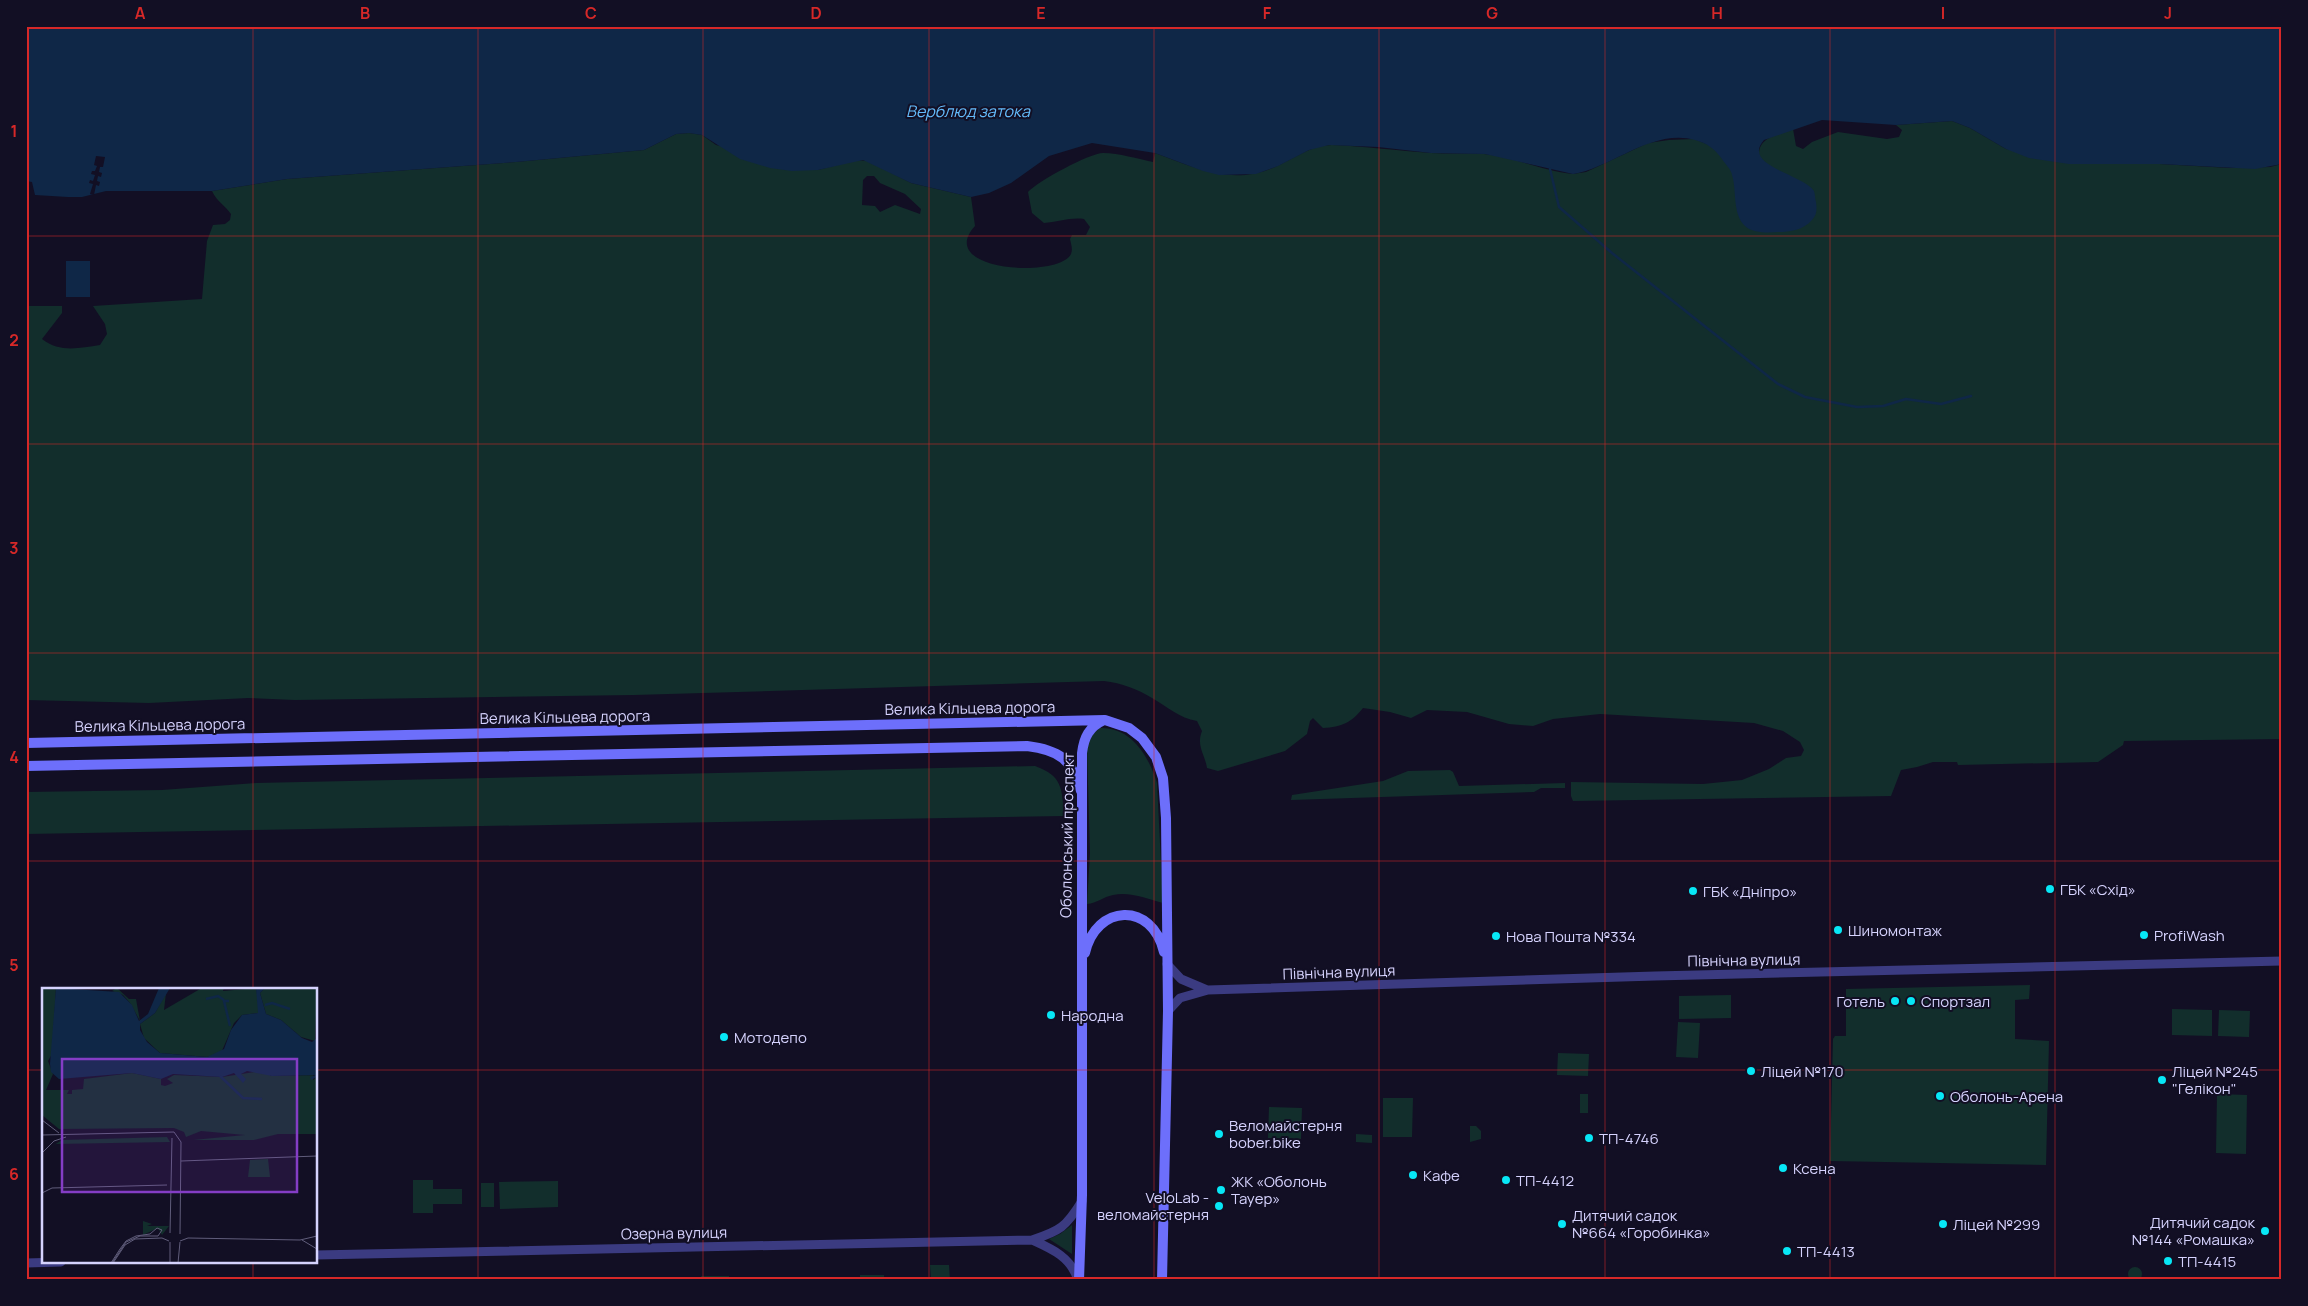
<svg xmlns="http://www.w3.org/2000/svg" width="2308" height="1306" viewBox="0 0 2308 1306" font-family="Manrope,sans-serif">
<rect width="100%" height="100%" fill="#120f24"/>
<!-- green -->
<path fill="#122e2c" fill-rule="evenodd" d="M1952 121 1970 128 2006 149 2160 164 2230 168 2270 167 2282 164V739L2124 741 2123 745 2098 762 1958 765 1957 762H1933L1917 767 1901 770 1891 796 1573 801 1571 796V782L1703 784 1742 780 1769 769 1786 758 1801 756 1804 750 1800 742 1783 731 1754 723 1600 714 1553 719 1533 726 1509 724 1467 712 1427 710 1411 718 1390 712 1363 708C1352 722 1342 727 1323 728L1313 718 1310 721 1307 734 1285 751 1218 771 1207 768C1205 754 1196 746 1202 731L1197 721C1179 718 1168 707 1152 698 1137 689 1122 683 1104 681L634 695 295 700 248 698 149 703 26 700V306H62V313L42 339C60 353 79 348 100 345L107 334 105 324 93 306 202 299 207 241 213 225 225 224 230 220 231 214C225 205 217 202 212 191L287 179 516 162 644 150 676 134 689 133 702 135 716 145 818 170 856 160 868 161 911 183 971 197 975 226C934 271 1059 279 1071 254 1073 249 1071 244 1070 239L1072 235H1086L1090 227 1084 219C1071 217 1057 222 1044 223L1032 213 1028 192C1038 181 1090 153 1103 153 1119 153 1138 159 1153 162L1155 153C1198 169 1235 187 1279 165 1297 157 1312 145 1332 145 1365 146 1398 151 1431 153 1448 154 1466 153 1484 154 1514 157 1543 171 1573 174L1586 172 1648 143 1669 140 1694 139 1714 147 1759 154C1759 137 1780 134 1793 129L1796 146 1803 149 1812 142 1838 132 1887 139 1899 137 1902 130 1896 125ZM867 176H874L880 183 905 194 921 209 920 214 895 205 880 212 875 206 862 205 863 180Z
M1100 728C1132 727 1149 757 1157 783L1163 903C1148 899 1129 891 1113 895 1103 897 1097 903 1087 904L1090 853 1087 749 1092 735Z
M1035 766C1063 776 1062 789 1064 816L26 834V792L162 790 256 783Z
M1450 770 1453 772 1459 786 1565 783V788H1541L1534 792 1291 800 1292 795 1383 781 1408 771Z
M2030 985 2029 999 2015 1000V1039L2049 1041 2046 1165 1830 1161 1833 1039 1835 1036H1846V989Z
M1731 995V1018L1679 1019V996Z
M2172 1009 2212 1010V1036L2172 1035Z
M2219 1010 2250 1011 2249 1037 2218 1036Z
M1678 1022 1700 1023 1698 1058 1676 1057Z
M1558 1053 1589 1054 1588 1076 1557 1075Z
M1580 1094H1588V1113H1580Z
M2217 1094 2247 1095 2246 1154 2216 1153Z
M1383 1098H1413L1412 1137H1383Z
M1269 1107 1302 1108 1301 1139 1268 1138Z
M1470 1126H1476L1481 1131V1139L1470 1142Z
M1356 1134 1372 1135V1143L1356 1142Z
M413 1180H433V1189H462V1204H433V1213H413Z
M558 1181V1207L500 1209 499 1182Z
M481 1183H494V1207H481Z
M1072 1225V1254L1049 1239 1060 1234Z
M930 1265H949L950 1280H931Z
M2128 1274a7 7 0 1 1 14 0a7 7 0 1 1-14 0Z
M860 1275H884V1280H860Z
M701 1276H729V1280H701Z"/>
<!-- water -->
<path fill="#0f2747" d="M26 26H2282V164L2255 169 2160 164H2069L2029 158 2006 149 1970 128 1952 121 1896 125 1822 120 1764 140C1741 166 1803 174 1814 191 1815 194 1815 199 1816 202 1817 209 1817 215 1812 220 1803 230 1791 232 1778 232 1768 233 1752 233 1745 226 1732 214 1737 190 1732 175 1731 169 1725 164 1722 159 1714 148 1708 144 1695 140 1652 128 1612 168 1573 174L1485 154 1431 153 1378 147 1329 145 1309 150 1278 166 1256 174 1219 175 1203 171 1155 153 1092 143 1049 156 1011 183 989 193 971 197 911 183 863 160 818 170 792 171 770 168 740 159 702 135 689 133 676 134 644 150 516 162 287 179 212 191H106L82 197H68L35 195 32 182 26 181Z
M66 261H90V297H66Z"/>
<!-- pier -->
<path fill="#120f24" d="M96 156 105 157 103 167H100L99 172 102 173 101 177 98 176 97 181 100 182 99 186 96 185 94 195 90 194 93 184 89 183 90 180 93 181 95 175 91 174 92 171H95L97 166 94 165Z"/>
<g fill="none" stroke-linecap="round" stroke-linejoin="round">
<!-- stream -->
<path stroke="#0f2747" stroke-width="2.5" d="M1550 169 1559 207 1612 253 1778 384 1805 397 1857 407 1883 406 1906 399 1941 404 1971 396"/>
<!-- tertiary -->
<path stroke="#3b3b81" stroke-width="9" d="M1167 964 1181 979 1207 990
M1168 1011 1180 998 1208 990 1655 976 2282 961
M1032 1240C1052 1249 1071 1257 1078 1280
M316 1255 1032 1240C1060 1231 1066 1227 1082 1201
M26 1263 61 1262"/>
<!-- secondary -->
<path stroke="#6d6ffb" stroke-width="10" d="M26 743 1105 720 1129 728 1142 738 1156 757 1163 778 1166 818 1168 1011 1162 1280
M26 766 1027 746C1059 750 1072 759 1081 791
M1085 953C1096 904 1152 901 1164 952
M1079 1280 1082 1195V753C1084 737 1089 727 1104 720"/>
</g>
<!-- grid -->
<path fill="none" stroke="#d62828" stroke-width="1" stroke-opacity="0.55" d="M253 26V990M478 26V1280M703 26V1280M929 26V1280M1154 26V1280M1379 26V1280M1605 26V1280M1830 26V1280M2055 26V1280M26 236H2282M26 444H2282M26 653H2282M26 861H2282M26 1070H44M316 1070H2282M253 1262V1280"/>
<!-- markers -->
<g fill="#07e7f6" stroke="#120f24" stroke-width="2">
<circle cx="2050" cy="889" r="5"/>
<circle cx="1693" cy="891" r="5"/>
<circle cx="1838" cy="930" r="5"/>
<circle cx="2144" cy="935" r="5"/>
<circle cx="1496" cy="936" r="5"/>
<circle cx="1895" cy="1001" r="5"/>
<circle cx="1911" cy="1001" r="5"/>
<circle cx="1051" cy="1015" r="5"/>
<circle cx="724" cy="1037" r="5"/>
<circle cx="1751" cy="1071" r="5"/>
<circle cx="2162" cy="1080" r="5"/>
<circle cx="1940" cy="1096" r="5"/>
<circle cx="1219" cy="1134" r="5"/>
<circle cx="1589" cy="1138" r="5"/>
<circle cx="1783" cy="1168" r="5"/>
<circle cx="1413" cy="1175" r="5"/>
<circle cx="1506" cy="1180" r="5"/>
<circle cx="1221" cy="1190" r="5"/>
<circle cx="1219" cy="1206" r="5"/>
<circle cx="1562" cy="1224" r="5"/>
<circle cx="1943" cy="1224" r="5"/>
<circle cx="2265" cy="1231" r="5"/>
<circle cx="1787" cy="1251" r="5"/>
<circle cx="2168" cy="1261" r="5"/>
</g>
<g text-anchor="middle" dominant-baseline="central" stroke-width="4" stroke-linejoin="round" paint-order="stroke">
<!-- street labels -->
<g font-size="15" fill="#d6d3fe" stroke="#120f24">
<text transform="translate(970 708) rotate(-1)">Велика Кільцева дорога</text>
<text transform="translate(565 717) rotate(-1)">Велика Кільцева дорога</text>
<text transform="translate(160 725) rotate(-1)">Велика Кільцева дорога</text>
<text transform="translate(1067 835) rotate(-89)">Оболонський проспект</text>
<text transform="translate(1744 960) rotate(-1)">Північна вулиця</text>
<text transform="translate(1339 972) rotate(-2)">Північна вулиця</text>
<text transform="translate(674 1233) rotate(-1)">Озерна вулиця</text>
</g>
<!-- poi labels -->
<g font-size="15" fill="#d6d3fe" stroke="#120f24" text-anchor="start">
<text x="2060" y="889">ГБК «Схід»</text>
<text x="1703" y="891">ГБК «Дніпро»</text>
<text x="1848" y="930">Шиномонтаж</text>
<text x="2154" y="935">ProfiWash</text>
<text x="1506" y="936">Нова Пошта №334</text>
<text x="1885" y="1001" text-anchor="end">Готель</text>
<text x="1921" y="1001">Спортзал</text>
<text x="1061" y="1015">Народна</text>
<text x="734" y="1037">Мотодепо</text>
<text x="1761" y="1071">Ліцей №170</text>
<text x="2172" y="1071">Ліцей №245<tspan x="2172" dy="17">"Гелікон"</tspan></text>
<text x="1950" y="1096">Оболонь-Арена</text>
<text x="1229" y="1125">Веломайстерня<tspan x="1229" dy="17">bober.bike</tspan></text>
<text x="1599" y="1138">ТП-4746</text>
<text x="1793" y="1168">Ксена</text>
<text x="1423" y="1175">Кафе</text>
<text x="1516" y="1180">ТП-4412</text>
<text x="1231" y="1181">ЖК «Оболонь<tspan x="1231" dy="17">Тауер»</tspan></text>
<text x="1209" y="1197" text-anchor="end">VeloLab -<tspan x="1209" dy="17">веломайстерня</tspan></text>
<text x="1572" y="1215">Дитячий садок<tspan x="1572" dy="17">№664 «Горобинка»</tspan></text>
<text x="2255" y="1222" text-anchor="end">Дитячий садок<tspan x="2255" dy="17">№144 «Ромашка»</tspan></text>
<text x="1953" y="1224">Ліцей №299</text>
<text x="1797" y="1251">ТП-4413</text>
<text x="2178" y="1261">ТП-4415</text>
</g>
<!-- water labels -->
<g font-size="16" font-style="italic" fill="#64bbfb" stroke="#120f24">
<text x="968" y="111">Верблюд затока</text>
</g>
</g>
<!-- overview -->
<g transform="translate(42 988)">
<rect width="275" height="275" fill="#120f24"/>
<path d="M1 0H14L10 66 6 73 11 86 4 102H27L25 106H30V102L41 101 42 91 90 85 119 91V97L123 98 131 95 125 91 132 87 180 89 218 83 230 88 275 87H271V92L275 89V146H236L212 152H151L203 147 159 143 144 149 142 144 132 140 17 141 0 127ZM75 0 87 11H94L98 33 88 15 81 7 70 3ZM182 0 181 3 214 0 218 22 216 25 200 27 192 35 179 65 165 69 118 65 102 50 98 36 113 25 124 5 122 22 158 1ZM223 0H275L273 53 259 49 239 32 224 26 218 5ZM125 149 128 154 14 156 6 161 20 152ZM226 171 228 189H206L208 172ZM101 233 110 236 105 238H127L120 247 116 240 101 247Z" fill="#122e2c"/>
<path d="M14 0 77 4 90 17 97 33 106 26 117 0H128L113 25 98 36V42L105 54 118 65 165 69 182 61 189 42 200 27 216 25 214 0H223L218 5 224 26 239 32 260 50 270 54 275 50V89L269 92 268 89 274 87 230 88 205 83 199 86 204 91 201 95 192 85 180 89 131 86 119 91 90 85 17 91 9 84 8 76Z" fill="#0f2747"/>
<path fill="none" stroke="#0f2747" stroke-width="2.5" d="M164 11 176 8 182 12M187 13H182L188 38M223 17 230 15 248 21M178 88 201 110 220 111"/>
<path fill="none" stroke="#605d7b" stroke-width="1" d="M0 132 17 145M132 144 139 154 138 246M0 147 132 144M0 165 12 153 24 149M139 173 275 168M0 205 10 200 125 197M128 245 130 150M260 252 275 261M138 253 146 250 258 252 275 248M128 254V275M69 275 78 261 84 253 94 248 108 246 115 240 120 242 116 248H98L84 254 70 275M71 275 83 257 93 251 120 250 127 253M136 275 138 254"/>
<path fill="#843dc5" fill-opacity="0.15" stroke="#843dc5" stroke-width="2.5" d="M20 71H255V204H20Z"/>
<rect width="275" height="275" fill="none" stroke="#d6d3fe" stroke-width="2.5"/>
</g>
<!-- border -->
<rect width="2308" height="1306" fill="none" stroke="#120f24" stroke-width="55"/>
<rect x="28" y="28" width="2252" height="1250" fill="none" stroke="#d62828" stroke-width="2"/>
<g font-size="16" text-anchor="middle" font-weight="bold" fill="#d62828">
<text x="140" y="19">A</text>
<text x="365" y="19">B</text>
<text x="591" y="19">C</text>
<text x="816" y="19">D</text>
<text x="1041" y="19">E</text>
<text x="1267" y="19">F</text>
<text x="1492" y="19">G</text>
<text x="1717" y="19">H</text>
<text x="1943" y="19">I</text>
<text x="2168" y="19">J</text>
<text x="14" y="137">1</text>
<text x="14" y="346">2</text>
<text x="14" y="554">3</text>
<text x="14" y="763">4</text>
<text x="14" y="971">5</text>
<text x="14" y="1180">6</text>
</g>
</svg>
